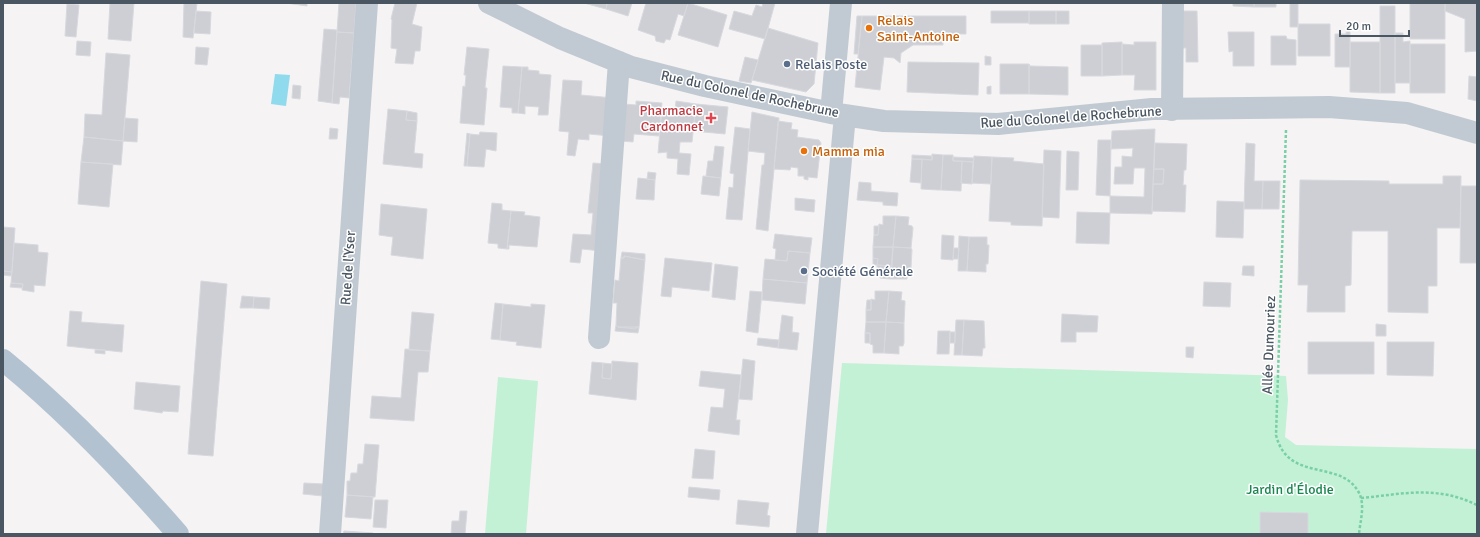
<svg xmlns="http://www.w3.org/2000/svg" width="1480" height="537" viewBox="0 0 1480 537" font-family="Signika,sans-serif">
<rect width="100%" height="100%" fill="#f5f3f3"/>
<!-- green -->
<path fill="#c3f1d5" d="M842 363 1286 376 1288 400 1285 437 1296 445 1477 449V534H826Z
M498 377 538 381 526 534H485Z"/>
<!-- water -->
<path fill="#90daee" d="M275 74 290 75 286 106 271 104Z"/>
<!-- building -->
<path fill="#cdcfd5" stroke="#d7d9de" d="M110 3H134L131 41 108 39Z
M184 3H197L193 38 183 37Z
M286 3H307V6Z
M339 3H356L354 33 337 32Z
M395 3H417L412 24 422 27 420 51H415L413 64 395 63 397 49 391 48 392 20 391 19Z
M584 3H602L607 4 606 9Z
M602 3H632L628 16 606 9 607 4Z
M645 3H688L684 16 678 14 670 40 666 39 664 43 656 41 655 36 638 30 646 3Z
M688 3 727 15 718 47 678 35Z
M763 3H775L765 39 729 29 734 11 752 16 756 5 762 7Z
M1233 3H1254V7L1233 6Z
M1254 3H1276V7H1254Z
M1290 3H1298V27H1290Z
M1410 3H1445V39H1410Z
M1445 3H1477V51L1465 52V19L1445 11Z
M67 4 79 5 76 37 65 36Z
M1380 6H1395V93H1380Z
M196 11 211 12 210 34 194 33Z
M991 11H1029V23H991Z
M1029 11H1056V24H1029Z
M1056 11H1069V24H1056Z
M1183 11H1197L1198 62H1186V48H1183Z
M857 16H862L858 54H854Z
M862 16H966V34H943V45H913L901 53 900 63 894 58 884 57 880 90 855 87Z
M1298 24H1330V56H1298Z
M1347 25H1350V67H1335V34H1346Z
M768 28 818 43 814 84 806 92 752 80Z
M324 29 337 30 332 103 318 101Z
M337 32 354 33 349 98 340 97 339 104 332 103Z
M1228 32H1254V66H1233V51L1229 52Z
M1395 33H1403V42L1410 41V83H1395Z
M1271 36H1286L1287 39 1296 40V65H1271Z
M77 41 91 42 90 56 76 55Z
M1122 42V75L1102 76V43Z
M1134 42H1156V90H1134L1135 75H1122V44L1134 45Z
M1350 42H1380V93L1350 92Z
M1410 44H1445V93H1410Z
M1081 45H1102V76H1081Z
M196 47 209 48 207 65 195 64Z
M467 47 489 49 485 88H487L484 125 460 123 463 86 465 87 466 75H464Z
M106 53 130 55 123 141 84 137 85 114 102 115Z
M985 56 991 57V65H985Z
M745 57 758 60 751 83 739 81Z
M908 62 979 63 978 95 907 92Z
M1000 64H1029V94H1000Z
M1029 64 1030 66 1068 67V95L1029 94Z
M503 66 522 67 518 113H512V108L500 107Z
M522 67H528V70L539 71V74L551 75 548 115H538L539 107 525 106V114L518 113Z
M1469 76 1477 77V101L1468 99Z
M563 80 582 81 581 95 613 98 610 136 589 134V140L578 139 575 156 567 155 569 132 559 131Z
M293 85 301 86 300 99 292 98Z
M991 86V94H987V87Z
M636 101 662 103 659 136 634 134 633 142 621 141 624 104 636 105Z
M676 101 696 104 692 142H680L679 153 691 154 689 175 677 174 678 159 667 158V152L658 153 662 109 675 110Z
M696 104 728 107 725 134 693 131Z
M388 109 407 111 406 120 417 121 414 153 423 154 422 168 383 164Z
M407 111 417 113V121L406 120Z
M752 112 779 118 768 231 756 229 762 165H764L765 153 748 151Z
M125 118 138 119 137 142 123 141Z
M778 121 792 123 791 129 798 130 797 137 819 140 821 143 817 178 808 177V180L804 179V176H798V168L791 167 790 170 774 169Z
M735 127 750 129 742 220 726 219 729 187 733 188 734 174 730 173Z
M330 128 338 129 337 139H329Z
M1155 129 1152 214 1110 213V196L1144 197 1145 168H1134L1133 184H1114L1115 167H1122V156L1132 157 1133 148 1111 149 1112 131Z
M480 132 497 133 496 151 486 149 484 167 467 166 470 134 479 135Z
M467 133 470 134 467 166H464Z
M84 137 123 141 121 165 81 162Z
M1098 140H1111L1110 196 1096 195Z
M1155 143 1187 144 1186 170H1184L1183 185H1186L1185 212 1152 211 1153 184H1163L1164 169H1154Z
M1246 143 1255 144 1254 181H1263L1262 209H1244Z
M715 146 724 147 721 178 706 176 708 161H713Z
M1044 150 1061 151 1059 218 1042 217Z
M1067 151 1079 152 1078 190H1066Z
M932 154 943 155 941 190H938L921 189 922 159 932 160Z
M912 155 932 156V160L912 159Z
M943 155H953V161H962L961 191 941 190Z
M974 156 992 157 991 184 972 183Z
M953 157 974 158 973 162 953 161Z
M992 157 1014 158 1013 161 1044 164 1042 226 1011 225V222L989 221Z
M912 159H922L921 183 910 182Z
M962 161 973 162 972 184 961 183Z
M81 162 113 164 109 207 78 204Z
M593 163 608 164 601 251 582 249 580 263 570 262 573 234 591 235 593 213H588Z
M1154 169H1164L1163 184H1153Z
M648 172 656 173 655 180 647 179Z
M703 176 721 178 719 196 701 194Z
M1443 176H1461L1460 228H1437V286H1428V313L1388 312V231H1352L1351 285 1345 286V312H1307L1308 285H1298L1300 180 1389 181V184H1443Z
M638 178 655 180 654 200 636 199Z
M1263 181H1280L1279 209H1262Z
M859 182 871 183V191L898 193 897 206 883 205V202L857 200Z
M1461 186H1477V263H1460Z
M795 198 815 200 814 212 795 210Z
M1217 201 1244 202 1243 238 1216 237Z
M492 203 502 204V210L511 211 507 249 498 248V244L488 243Z
M381 204 427 209 423 259 391 255 393 237 379 235Z
M511 211 525 212 524 215 540 217 537 247 509 245V249H507Z
M1077 212 1110 213 1109 244 1076 243Z
M883 216H896L893 247H873L874 235H878L879 224 883 225Z
M896 216 909 217 908 225 912 226 913 228 911 248 893 247Z
M874 226H879L878 235H874Z
M3 227 15 228 12 272 3 271Z
M775 234 812 238 810 253 788 251 787 261 775 260 776 249 773 248Z
M942 235 954 236 953 260 941 259Z
M959 236 969 237 967 271H958Z
M969 237H987V245H989L988 264H986V272L967 271Z
M14 243 38 245V252L48 253 45 286 34 285V292L22 290 23 284 11 283Z
M873 247H893L892 266 877 265 878 259 873 258Z
M893 247 911 248 912 250 911 268 910 271H907V279H890Z
M954 248H959L958 259H953Z
M788 251 810 253 807 283 763 279 765 259 787 261Z
M622 252 645 254V260L624 256V258H621Z
M624 256 645 260 639 327H636V329L618 327 616 325 617 303H613L615 280 619 281 621 258H624Z
M665 258 712 263 709 291 672 287 671 297 661 296Z
M873 258 878 259 877 265H873Z
M715 264 738 267 735 300 712 297Z
M877 265 892 266 890 279 880 278 881 270 877 269Z
M1243 266H1254V276L1242 275Z
M3 271 12 272 11 276 3 275Z
M763 279 807 283 805 304 762 300Z
M201 281 227 284 213 456 188 454Z
M1204 282 1231 283 1230 307 1203 306Z
M11 283 23 284 22 288 10 287Z
M750 291 762 292 758 333 746 331Z
M875 291H889L886 322H866V310H871V299L875 300Z
M889 291 902 292 901 300 905 301V303L904 323 886 322Z
M242 296 254 297 253 308H240Z
M254 297 270 298 269 309 253 308Z
M867 300H871V310H866Z
M495 303 503 304 500 340 491 339Z
M503 304 531 307V304L545 305 541 348 516 345 517 342 500 340Z
M70 311 82 312 81 322 124 325 122 352 67 346Z
M412 312 434 314 430 351 409 350Z
M1062 314 1098 316 1097 332H1076V342H1061Z
M782 315 793 317 792 332 799 333 797 350 778 348Z
M956 320H964L962 355H954Z
M964 320 984 321 985 348H983L982 356 962 355Z
M866 322H886L884 353H873V345L870 344V333H865Z
M886 322 904 323V343L903 346H899V354L884 353Z
M1376 324 1386 325V336H1376Z
M616 325 618 327H639L638 333 615 331Z
M938 331H950L949 354H937Z
M950 332H955V343H950Z
M865 333H870V343H865Z
M758 338 779 340 778 348 757 345Z
M1308 342H1374V374H1308Z
M1387 342H1434L1433 376 1387 375Z
M1186 347H1194L1193 358 1186 357Z
M405 349 430 351 428 372H418L414 421 370 418 372 396 401 398Z
M95 350H105V354L95 353Z
M743 359 755 361 752 400 739 399Z
M612 361 638 363 636 400 589 394 592 362 603 363 602 378 611 379Z
M603 363 612 364 611 379 602 378Z
M701 371 741 375 736 420H740L739 435 708 431 711 407 723 408 725 389 699 386Z
M136 382 180 386 178 412 163 411 162 413 134 409Z
M365 444 379 445 375 497 347 495V481H350L351 473H357L358 464H363Z
M695 449 715 451 713 479 692 478Z
M304 483 324 484 323 496 303 494Z
M689 487 720 490 719 500 688 497Z
M347 495 373 497 371 519 345 517Z
M375 500H388L386 528 373 527Z
M738 500 769 503 767 515 770 516 769 527 736 524Z
M460 511H467L465 534H451L452 521H459Z
M1260 512 1308 513V534H1260Z
M344 531 373 533V534H343Z"/>
<g fill="none" stroke-linecap="round" stroke-linejoin="round">
<!-- path -->
<path stroke="#7ad0a6" stroke-width="2.5" stroke-dasharray="3 2" stroke-linecap="butt" d="M1286 130 1276 435C1288 483 1339 459 1358 491 1366 504 1360 521 1359 534
M1361 498C1404 494 1436 485 1477 505"/>
<!-- minor -->
<path stroke="#c1cad2" stroke-width="22" d="M489 3 560 38 631 67 705 86 831 113 884 121 998 124 1152 109 1329 107 1407 113 1477 133
M1172 110 1173 3
M831 113 841 3
M599 338 619 62
M330 534 367 3
M807 534 845 115"/>
<!-- major -->
<path stroke="#b3c2d1" stroke-width="22" d="M3 360C67 412 124 472 178 534"/>
</g>
<!-- markers -->
<g fill="#e8710a" stroke="#fff" stroke-width="1.5">
<circle cx="869" cy="28" r="4"/>
<circle cx="804" cy="151" r="4"/>
</g>
<g fill="#5c6f8a" stroke="#fff" stroke-width="1.5">
<circle cx="787" cy="64" r="4"/>
<circle cx="804" cy="271" r="4"/>
</g>
<path fill="#e0444e" stroke="#fff" stroke-width="1.5" d="M709 112h4v4h4v4h-4v4h-4v-4h-4v-4h4z"/>
<g text-anchor="middle" dominant-baseline="central" stroke-width="3" stroke-linejoin="round" paint-order="stroke">
<!-- food labels -->
<g font-size="14" fill="#c56008" stroke="#fff" text-anchor="start">
<text x="877" y="20">Relais<tspan x="877" dy="16">Saint-Antoine</tspan></text>
<text x="812" y="151">Mamma mia</text>
</g>
<!-- service labels -->
<g font-size="14" fill="#4e5e75" stroke="#fff" text-anchor="start">
<text x="795" y="64">Relais Poste</text>
<text x="812" y="271">Société Générale</text>
</g>
<!-- street labels -->
<g font-size="14" fill="#4a5661" stroke="#fff">
<text transform="translate(750 94) rotate(12)">Rue du Colonel de Rochebrune</text>
<text transform="translate(1071 117) rotate(-4)">Rue du Colonel de Rochebrune</text>
<text transform="translate(348 268) rotate(-86)">Rue de l'Yser</text>
<text transform="translate(1269 345) rotate(-88)">Allée Dumouriez</text>
</g>
<!-- health labels -->
<g font-size="14" fill="#be3a42" stroke="#fff" text-anchor="end">
<text x="703" y="110">Pharmacie<tspan x="703" dy="16">Cardonnet</tspan></text>
</g>
<!-- park labels -->
<g font-size="14" fill="#17864f" stroke="#fff">
<text x="1290" y="489">Jardin d'Élodie</text>
</g>
</g>
<!-- border -->
<rect width="1480" height="537" fill="none" stroke="#4a5661" stroke-width="8"/>
<!-- scale -->
<path d="M1340 30v6h69v-6" fill="none" stroke="#4a5661" stroke-width="2"/>
<text x="1346" y="30" font-size="12" fill="#4a5661" stroke="#ffffff" stroke-width="3" paint-order="stroke">20 m</text>
</svg>
